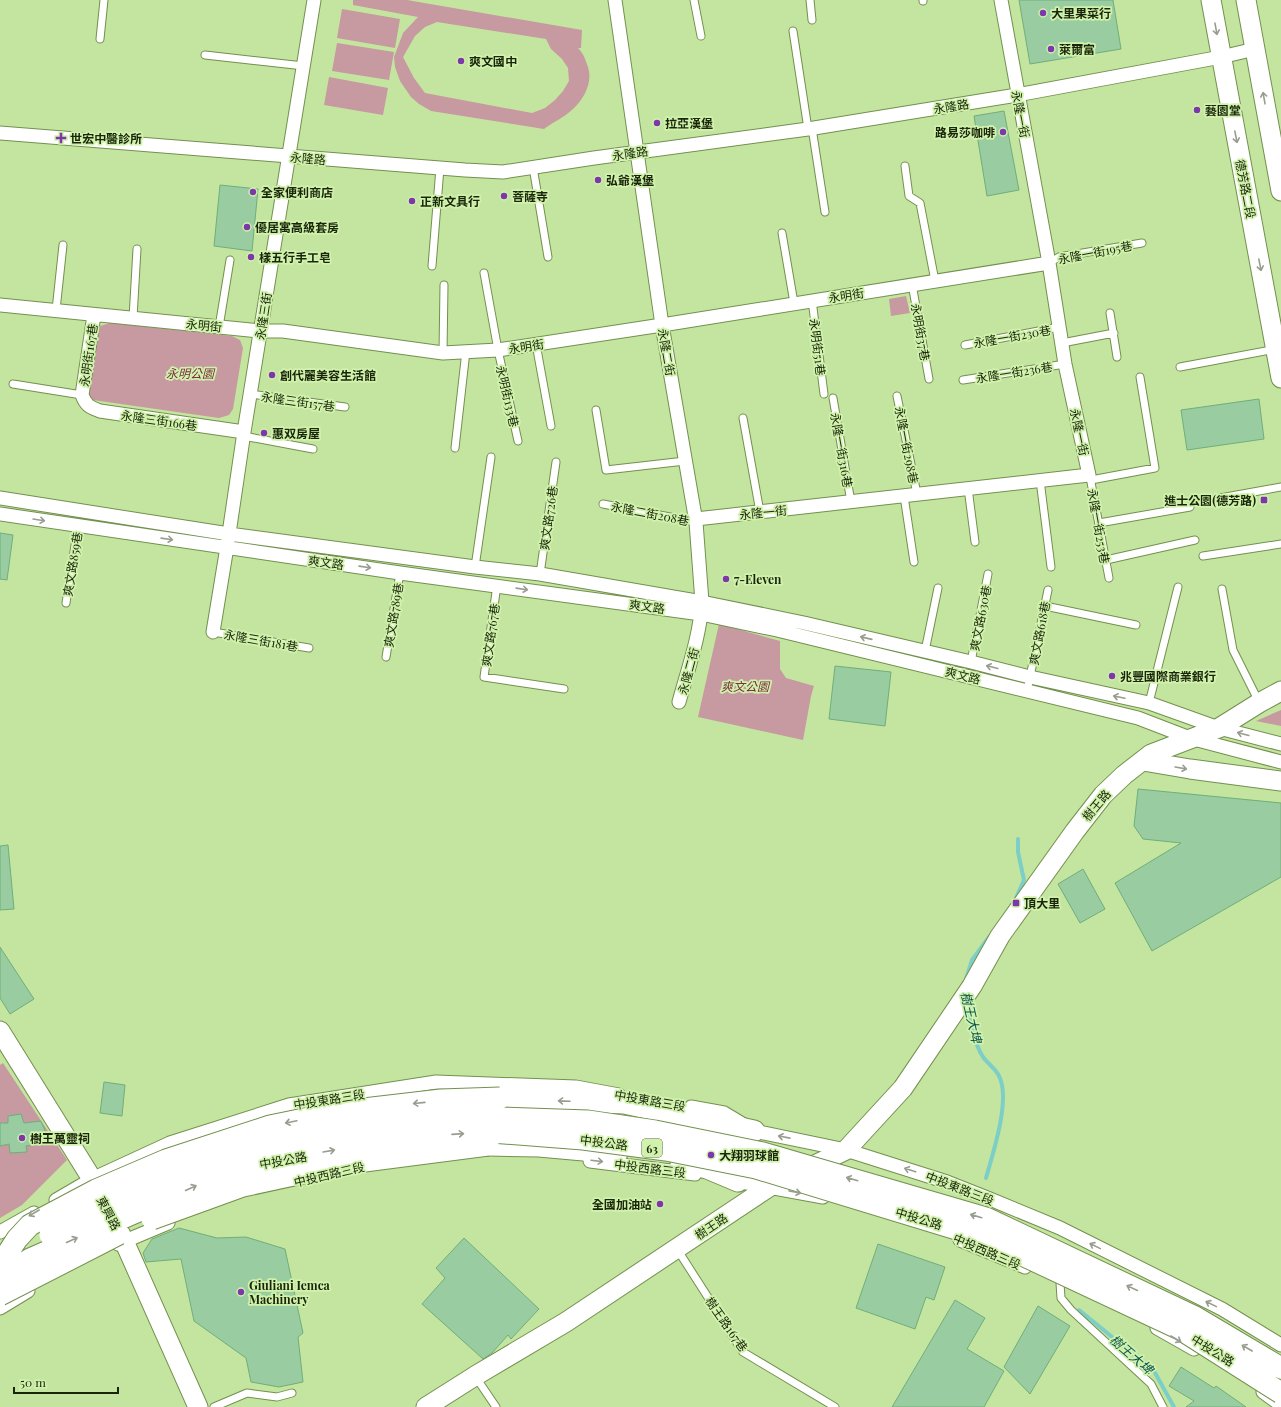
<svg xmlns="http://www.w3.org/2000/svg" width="1281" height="1407" viewBox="0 0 1281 1407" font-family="'Playfair Display','Noto Sans TC',serif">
<rect width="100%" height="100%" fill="#c4e59f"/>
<!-- green -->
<path fill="#c799a0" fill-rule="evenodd" d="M353 0H407L582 30 581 48H578C584 54 585 59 588 67 593 82 584 99 573 109 565 117 553 122 544 129L431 111 419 104 411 97 400 81 395 67 394 57 403 33 418 17 353 5ZM437 22 546 39 551 49 562 59 568 68 569 81 563 91 555 100 545 108 532 113 425 93 414 78 403 57 415 36 425 27Z
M342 9 400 19 395 48 337 38Z
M337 43 394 52 389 80 332 71Z
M329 77 388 88 383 115 324 105Z
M906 296 910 313 891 316 889 299Z
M110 323 232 336 240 340 243 348 233 409 229 415 219 418 93 400 90 398 88 393 97 332 100 326Z
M719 624 780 641V669L786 678 814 686 811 696 803 740 698 717Z
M1281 710V726L1256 721Z
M3 1063 67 1160 22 1205 0 1218V1065Z"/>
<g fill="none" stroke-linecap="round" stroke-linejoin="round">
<!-- stream -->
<path stroke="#7ccec7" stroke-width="4" d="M1016 898 1024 880 1018 852V839
M966 979 972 960 989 937
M968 1004C971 1022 973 1041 983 1057 988 1064 996 1069 999 1076 1011 1099 993 1153 986 1178
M1079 1310 1154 1371 1174 1407"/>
</g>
<!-- building -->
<path fill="#99cca0" stroke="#70ae7a" d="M1019 0H1113L1121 49 1030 64Z
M1004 111 1019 190 987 196 974 116Z
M220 185 258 189 252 251 214 246Z
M1259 399 1264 439 1187 450 1181 410Z
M0 533 13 535 7 580 0 579Z
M835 666 891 672 885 726 829 719Z
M1138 789 1281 803V877L1152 951 1115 883 1181 843 1143 839 1134 826Z
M8 845 14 909 0 910V846Z
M1083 869 1105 909 1080 923 1058 884Z
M0 947 34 999 10 1014 0 998Z
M104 1082 125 1085 122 1116 100 1113Z
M21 1114 24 1123 41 1121 50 1143 26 1146 27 1152 10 1153 9 1144 0 1146V1123H8V1116Z
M179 1228 217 1238 246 1237 285 1249 303 1333 298 1337 303 1382 279 1387 251 1382 246 1358 194 1321 181 1259 146 1262 143 1253 152 1239Z
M464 1238 539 1309 511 1339 508 1335 492 1353 483 1359 422 1304 445 1278 436 1268Z
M878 1244 945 1267 934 1300 926 1297 915 1329 856 1308Z
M955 1300 985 1318 967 1349 1004 1371 984 1407H892Z
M1038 1306 1070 1326 1030 1394 1004 1367Z
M1181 1367 1214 1388 1216 1386 1246 1407H1186L1194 1401 1169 1386Z"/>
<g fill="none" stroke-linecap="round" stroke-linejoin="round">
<!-- lane casing -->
<g stroke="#73904e" stroke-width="9">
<path id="lane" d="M694 0 701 36
M810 0 812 20
M923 0V1
M793 31 808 129
M100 39 104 0
M205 55 304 66
M812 128 825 212
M905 166 909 196 920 203 935 281
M533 167 548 257
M782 233 794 303
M1049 263 1059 257 1142 243
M432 266 440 168
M484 273 498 350 518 441
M912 284 929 379
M812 300 824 394
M56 310 63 245
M1110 313 1117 357
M133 318 137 249
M219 327 230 260
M1062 343 1114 333
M536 344 551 426
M965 345 1059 327
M443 353 444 285
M1180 367 1276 349
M963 380 1065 364
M13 384 82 395
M250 394 345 407
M897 396 917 494
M833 398 851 502
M596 410 606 470 685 461
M743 418 760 512
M243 436 313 449
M455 448 466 351
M1090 477 1109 578
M1040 480 1051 567
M1091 480 1155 468 1140 377
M968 488 975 542
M904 496 914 562
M1209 500 1281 487
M603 504 696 522
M1099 523 1190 507
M1203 556 1281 544
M1106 560 1195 540
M475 567 491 457
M540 574 556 462
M497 585 484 677 564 689
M1222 589 1233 650 1259 702
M66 603 78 526
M1045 606 1136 625
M213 632 309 648
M925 651 938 588
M386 657 400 573
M971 662 988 574
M1027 691 1048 590
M1149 703 1178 587
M677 1249 743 1352 835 1407
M1060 1283 1061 1298 1071 1310 1151 1384 1163 1407
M475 1376 496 1407
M214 1407 247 1393 277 1397 292 1393"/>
</g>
<!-- street casing -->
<g stroke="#73904e" stroke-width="15">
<path id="street" d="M615 0 662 325 696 522 702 602C700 636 688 669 679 702
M0 133 465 170 503 172 594 158 808 129 1017 95 1221 57 1255 49
M0 305 260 331H283L443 353 498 350 662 325 1049 263
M94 315 82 395C86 406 90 407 100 411L244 432
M0 498 229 534 475 567 540 574 702 602 804 623 971 662 1030 677 1149 703 1219 728 1281 744
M0 514 400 573 701 614 777 630 1138 718 1190 738 1281 762
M696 519 1089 475 1065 364 1049 263 1001 0
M213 632 227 547 244 432 314 0
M691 1107 724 1113 754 1131 846 1150 947 1182 990 1199 1060 1228 1222 1309 1281 1345
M590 1161 695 1174
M730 1180 823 1197
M56 1200 92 1179 170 1143 289 1105 436 1082 576 1087 619 1095
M0 1232 34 1213
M960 1240 1025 1267
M118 1244 168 1223
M0 1308 28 1291
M1157 1328 1194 1349
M1263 1392 1281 1405"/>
</g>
<!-- secondary casing -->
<g stroke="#73904e" stroke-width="21">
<path id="secondary" d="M1211 0 1281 378
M1246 0 1281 191
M1143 761 1190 769 1281 781
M0 1031 92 1179 124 1241 198 1407
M426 1407 475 1376 566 1322 769 1187 846 1150 903 1088 972 986 1000 936 1075 831 1103 795 1124 775 1151 754 1219 728 1259 703 1281 691"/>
</g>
<!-- primary casing -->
<g stroke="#73904e" stroke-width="23">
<path id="primary" d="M500 1098 624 1103 754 1131
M488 1145 539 1146 617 1153
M681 1162 707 1168 738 1181"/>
</g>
<!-- lane -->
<use href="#lane" stroke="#fff" stroke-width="7"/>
<!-- street -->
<use href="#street" stroke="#fff" stroke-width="13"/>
<!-- secondary -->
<use href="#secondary" stroke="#fff" stroke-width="19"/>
<!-- primary -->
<use href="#primary" stroke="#fff" stroke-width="21"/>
<!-- primary-bridge casing -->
<g stroke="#73904e" stroke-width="23" stroke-linecap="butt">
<path id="primary-bridge" d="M152 1219 243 1186 349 1163 488 1145
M50 1235 169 1178 241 1152 283 1142 415 1121 502 1118 588 1121 655 1131 763 1153 986 1218 1195 1317 1281 1368
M4 1259 17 1239 30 1225 96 1190 166 1160 270 1126 338 1112 441 1100 500 1098
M0 1278 30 1259 236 1168 410 1137 491 1132 583 1139 666 1150 756 1168 986 1238 1180 1329 1281 1393
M0 1295 119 1234"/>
</g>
<!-- primary-bridge -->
<use href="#primary-bridge" stroke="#fff" stroke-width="21"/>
</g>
<!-- one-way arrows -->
<defs><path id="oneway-shaft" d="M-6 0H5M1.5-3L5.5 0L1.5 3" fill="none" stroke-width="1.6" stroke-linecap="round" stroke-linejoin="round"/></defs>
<g stroke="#989d90">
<use href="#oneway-shaft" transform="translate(1216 29) rotate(80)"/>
<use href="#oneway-shaft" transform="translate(1264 98) rotate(-100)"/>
<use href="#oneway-shaft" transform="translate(1236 137) rotate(79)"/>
<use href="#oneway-shaft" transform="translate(1260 265) rotate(79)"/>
<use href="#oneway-shaft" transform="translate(39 520) rotate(9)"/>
<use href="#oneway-shaft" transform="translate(167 539) rotate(8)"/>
<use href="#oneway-shaft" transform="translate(365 567) rotate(8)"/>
<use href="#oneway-shaft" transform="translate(522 589) rotate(8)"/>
<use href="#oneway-shaft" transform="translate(866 638) rotate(-167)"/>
<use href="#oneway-shaft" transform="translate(992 667) rotate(-166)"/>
<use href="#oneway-shaft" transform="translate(1119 697) rotate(-168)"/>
<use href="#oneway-shaft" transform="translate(1243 734) rotate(-165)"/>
<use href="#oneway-shaft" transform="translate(1181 768) rotate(10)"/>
<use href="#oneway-shaft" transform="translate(564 1101) rotate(-178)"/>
<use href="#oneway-shaft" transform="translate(419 1103) rotate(174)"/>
<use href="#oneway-shaft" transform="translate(291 1122) rotate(168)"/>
<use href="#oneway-shaft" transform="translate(458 1134) rotate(-4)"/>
<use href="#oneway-shaft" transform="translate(784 1137) rotate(-169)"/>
<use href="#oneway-shaft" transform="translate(329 1151) rotate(-10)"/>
<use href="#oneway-shaft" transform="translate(597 1161) rotate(7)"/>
<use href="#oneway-shaft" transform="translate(910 1170) rotate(-162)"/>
<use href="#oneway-shaft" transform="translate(852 1179) rotate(-164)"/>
<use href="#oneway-shaft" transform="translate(191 1188) rotate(-24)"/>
<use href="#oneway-shaft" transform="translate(795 1192) rotate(11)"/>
<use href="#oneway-shaft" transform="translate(34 1213) rotate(150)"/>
<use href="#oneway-shaft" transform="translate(976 1216) rotate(-164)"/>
<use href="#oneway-shaft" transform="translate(72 1240) rotate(-24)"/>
<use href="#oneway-shaft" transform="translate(1095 1246) rotate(-154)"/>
<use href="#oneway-shaft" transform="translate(1132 1288) rotate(-155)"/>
<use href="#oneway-shaft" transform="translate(1211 1304) rotate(-154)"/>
<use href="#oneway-shaft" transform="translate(1176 1339) rotate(30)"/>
<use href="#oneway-shaft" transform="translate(1247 1348) rotate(-150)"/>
</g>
<!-- markers -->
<g fill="#7d37ab" stroke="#d1f2ac" stroke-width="1.5">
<circle cx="1043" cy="13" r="4"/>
<circle cx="1051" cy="49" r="4"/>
<circle cx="461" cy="61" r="4"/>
<circle cx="1197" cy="110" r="4"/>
<circle cx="657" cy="123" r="4"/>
<circle cx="1003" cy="132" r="4"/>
<path d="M59 132h4v4h4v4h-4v4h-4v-4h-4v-4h4z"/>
<circle cx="598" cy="180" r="4"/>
<circle cx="253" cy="192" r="4"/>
<circle cx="504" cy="196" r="4"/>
<circle cx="412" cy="201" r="4"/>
<circle cx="247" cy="227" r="4"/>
<circle cx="251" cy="257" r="4"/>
<circle cx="272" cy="375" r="4"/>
<circle cx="264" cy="433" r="4"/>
<rect x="1260" y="496" width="8" height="8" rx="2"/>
<circle cx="726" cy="579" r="4"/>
<circle cx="1112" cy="676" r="4"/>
<rect x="1012" y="899" width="8" height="8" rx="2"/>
<circle cx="22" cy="1138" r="4"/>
<circle cx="711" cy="1155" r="4"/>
<circle cx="660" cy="1204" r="4"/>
<circle cx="241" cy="1292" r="4"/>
</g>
<g text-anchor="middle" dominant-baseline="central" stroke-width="3.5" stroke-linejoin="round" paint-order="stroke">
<!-- shield labels -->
<rect fill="#d1f2ac" stroke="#50623a" stroke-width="1" x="642" y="1139" width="20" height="18" rx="3"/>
<g font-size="11" font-weight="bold" fill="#192509">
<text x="652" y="1148">63</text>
</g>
<!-- poi labels -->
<g font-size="12" font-weight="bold" fill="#192509" stroke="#d1f2ac" text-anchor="start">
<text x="1051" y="13">大里果菜行</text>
<text x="1059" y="49">萊爾富</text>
<text x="469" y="61">爽文國中</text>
<text x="1205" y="110">藝園堂</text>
<text x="665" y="123">拉亞漢堡</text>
<text x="995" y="132" text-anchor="end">路易莎咖啡</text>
<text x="70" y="138">世宏中醫診所</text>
<text x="606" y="180">弘爺漢堡</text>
<text x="261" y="192">全家便利商店</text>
<text x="512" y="196">菩薩寺</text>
<text x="420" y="201">正新文具行</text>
<text x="255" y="227">優居寓高級套房</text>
<text x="259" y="257">樣五行手工皂</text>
<text x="280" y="375">創代麗美容生活館</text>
<text x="272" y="433">惠双房屋</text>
<text x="1256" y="500" text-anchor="end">進士公園(德芳路)</text>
<text x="734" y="579">7-Eleven</text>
<text x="1120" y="676">兆豐國際商業銀行</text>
<text x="1024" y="903">頂大里</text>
<text x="30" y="1138">樹王萬靈祠</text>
<text x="719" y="1155">大翔羽球館</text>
<text x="652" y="1204" text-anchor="end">全國加油站</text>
<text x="249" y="1285">Giuliani Iemca<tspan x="249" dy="14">Machinery</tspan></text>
</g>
<!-- street labels -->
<g font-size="12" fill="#192509" stroke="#d1f2ac">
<text transform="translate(951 106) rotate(-9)">永隆路</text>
<text transform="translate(1021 114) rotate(79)">永隆一街</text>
<text transform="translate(630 153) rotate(-8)">永隆路</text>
<text transform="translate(308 158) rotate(5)">永隆路</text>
<text transform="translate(1246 189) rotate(79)">德芳路二段</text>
<text transform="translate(1095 252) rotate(-11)">永隆一街195巷</text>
<text transform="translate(846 295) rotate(-9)">永明街</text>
<text transform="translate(263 316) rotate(-81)">永隆三街</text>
<text transform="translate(204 325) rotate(6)">永明街</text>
<text transform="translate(921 332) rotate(80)">永明街37巷</text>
<text transform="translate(1012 336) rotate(-10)">永隆一街230巷</text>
<text transform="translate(526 346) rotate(-9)">永明街</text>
<text transform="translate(818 347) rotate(83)">永明街51巷</text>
<text transform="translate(667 352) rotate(80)">永隆二街</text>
<text transform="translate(88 355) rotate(-82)">永明街167巷</text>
<text transform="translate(1014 372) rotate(-9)">永隆一街236巷</text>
<text transform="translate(508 396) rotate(77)">永明街133巷</text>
<text transform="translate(298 401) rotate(8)">永隆三街157巷</text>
<text transform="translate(159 420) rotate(8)">永隆三街166巷</text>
<text transform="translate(1080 432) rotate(78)">永隆一街</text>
<text transform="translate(907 445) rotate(79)">永隆一街298巷</text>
<text transform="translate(842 450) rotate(80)">永隆一街316巷</text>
<text transform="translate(763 512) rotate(-6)">永隆一街</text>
<text transform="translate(650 513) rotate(11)">永隆二街208巷</text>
<text transform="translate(548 518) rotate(-82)">爽文路726巷</text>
<text transform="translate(1099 526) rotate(80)">永隆一街253巷</text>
<text transform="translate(326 562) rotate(8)">爽文路</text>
<text transform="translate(72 564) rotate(-81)">爽文路859巷</text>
<text transform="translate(647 606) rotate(8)">爽文路</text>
<text transform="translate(393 615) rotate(-81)">爽文路789巷</text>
<text transform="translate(980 618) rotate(-79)">爽文路630巷</text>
<text transform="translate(1039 633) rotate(-79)">爽文路618巷</text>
<text transform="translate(490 635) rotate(-82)">爽文路767巷</text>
<text transform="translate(261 640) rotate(10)">永隆三街181巷</text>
<text transform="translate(688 671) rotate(-75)">永隆二街</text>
<text transform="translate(963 675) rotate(14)">爽文路</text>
<text transform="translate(1096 805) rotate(-50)">樹王路</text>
<text transform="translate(329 1099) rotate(-9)">中投東路三段</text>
<text transform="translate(650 1100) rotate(10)">中投東路三段</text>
<text transform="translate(604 1142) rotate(7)">中投公路</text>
<text transform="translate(283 1160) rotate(-10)">中投公路</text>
<text transform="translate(650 1168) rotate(7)">中投西路三段</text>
<text transform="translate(329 1174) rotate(-13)">中投西路三段</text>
<text transform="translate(960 1188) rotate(21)">中投東路三段</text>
<text transform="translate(109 1213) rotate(62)">東興路</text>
<text transform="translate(919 1218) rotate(17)">中投公路</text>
<text transform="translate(711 1226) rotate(-34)">樹王路</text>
<text transform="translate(987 1251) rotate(23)">中投西路三段</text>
<text transform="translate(727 1324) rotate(55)">樹王路167巷</text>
<text transform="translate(1213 1350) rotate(32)">中投公路</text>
</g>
<!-- park labels -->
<g font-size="12" font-style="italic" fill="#7c2d40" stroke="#d1f2ac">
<text x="190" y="373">永明公園</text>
<text x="745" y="686">爽文公園</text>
</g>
<!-- water labels -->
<g font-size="13" font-style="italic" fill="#0a5450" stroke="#d1f2ac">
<text transform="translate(972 1017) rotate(77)">樹王大埤</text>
<text transform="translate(1132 1354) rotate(41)">樹王大埤</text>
</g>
</g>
<!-- scale -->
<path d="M14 1387v6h104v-6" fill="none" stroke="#192509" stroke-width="2"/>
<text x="20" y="1387" font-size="12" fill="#192509" stroke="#d1f2ac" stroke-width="3" paint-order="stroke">50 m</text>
</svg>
